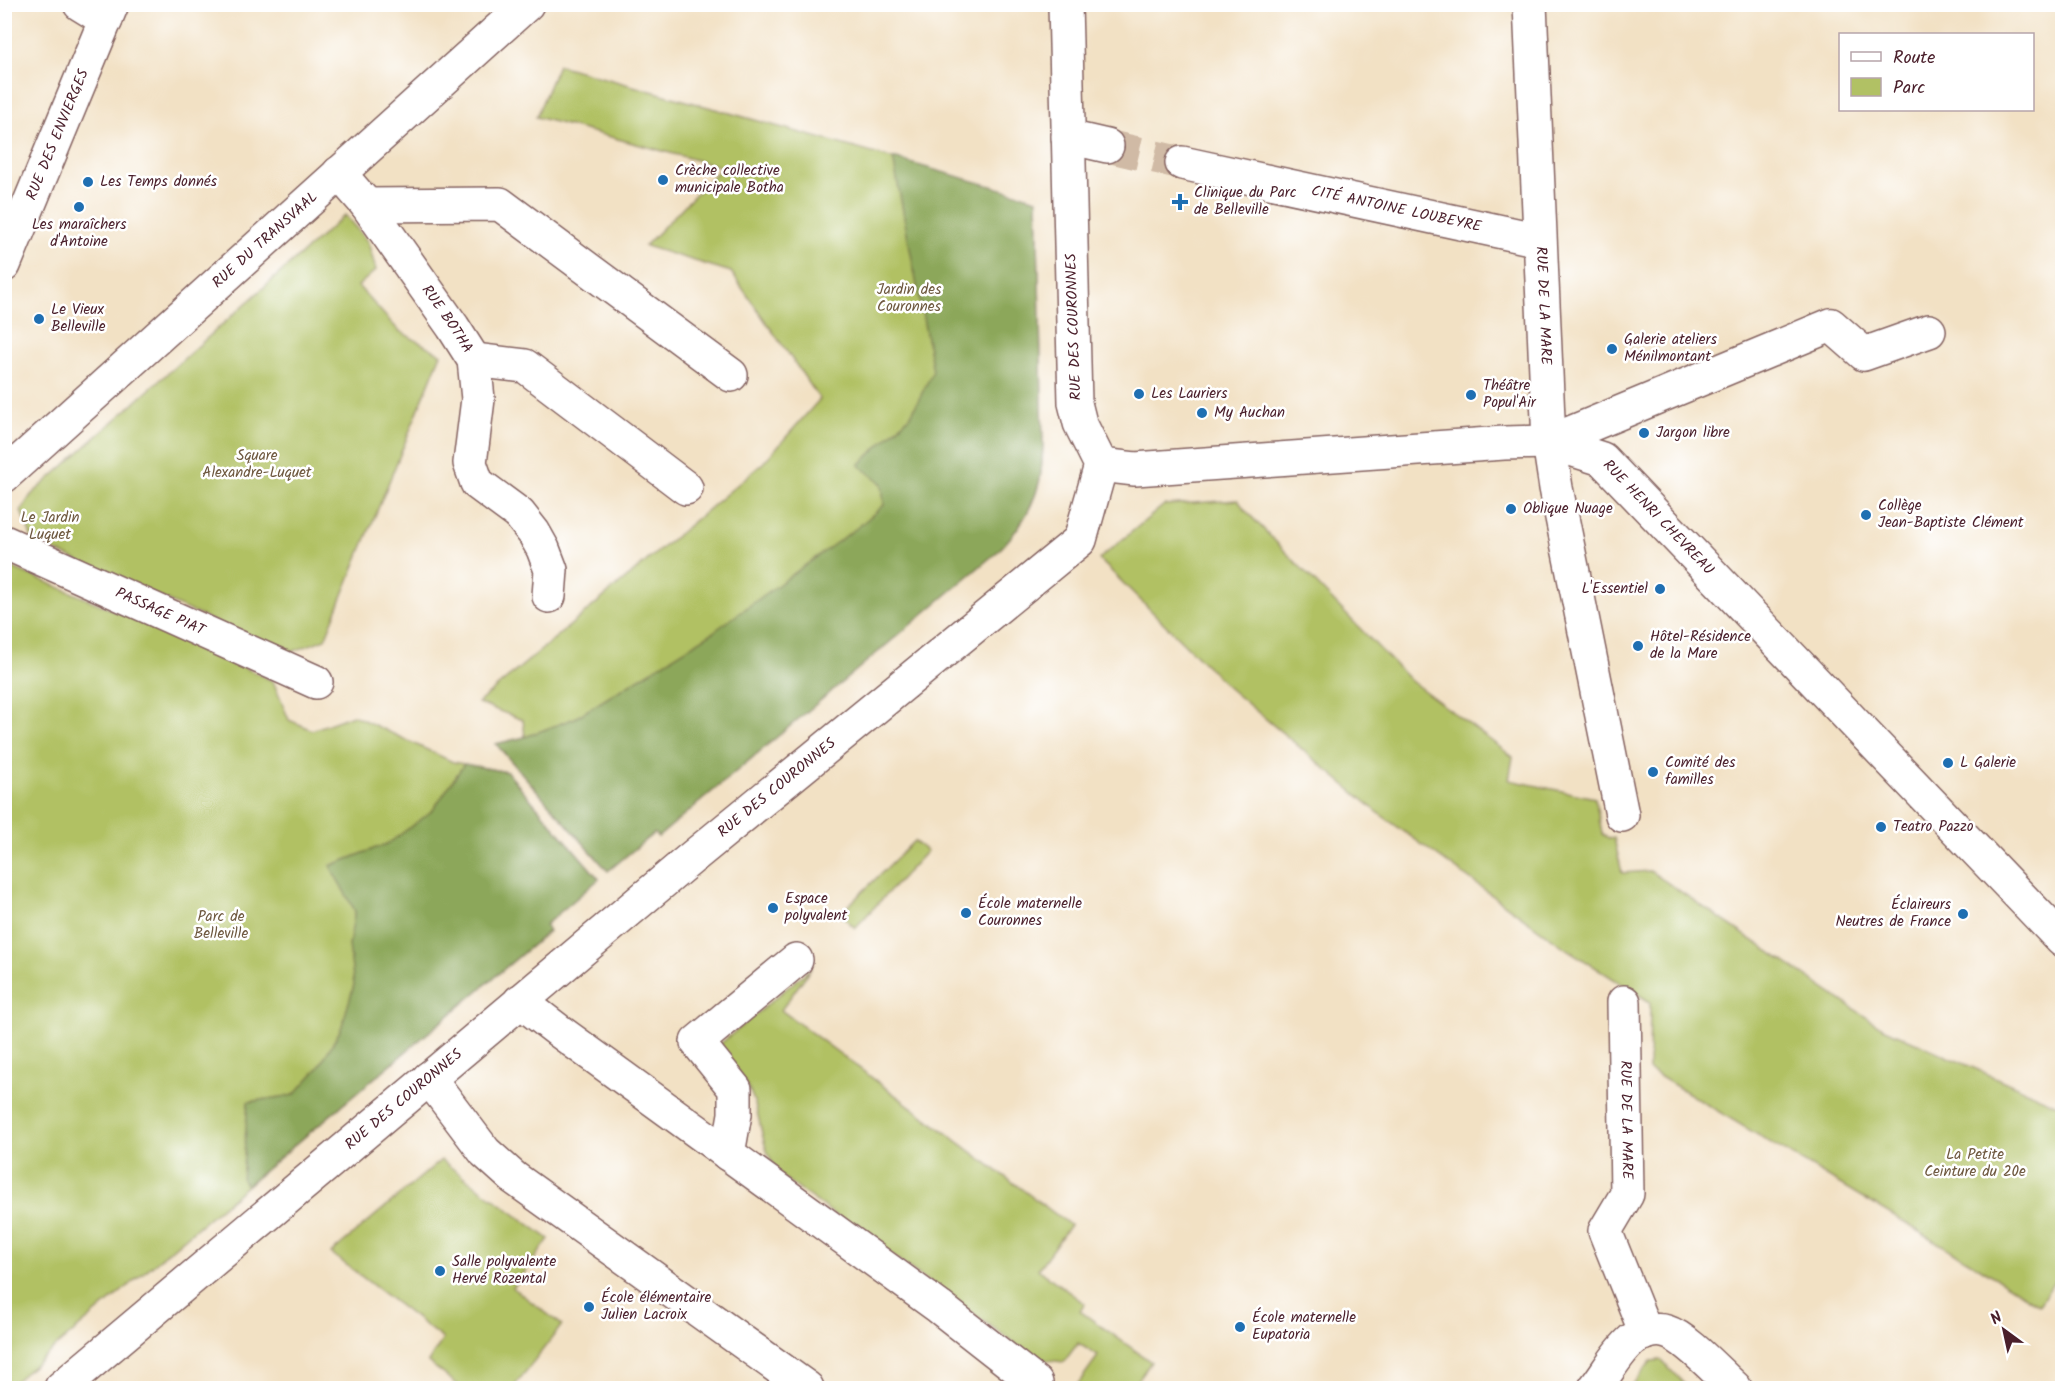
<svg xmlns="http://www.w3.org/2000/svg" width="2067" height="1393" viewBox="0 0 2067 1393" font-family="Kalam,sans-serif">
<rect width="100%" height="100%" fill="#fff"/>
<filter id="ink" filterUnits="userSpaceOnUse"><feTurbulence type="fractalNoise" baseFrequency=".0167" numOctaves="2"/><feDisplacementMap in="SourceGraphic" scale="12" xChannelSelector="R" yChannelSelector="G"/><feConvolveMatrix kernelMatrix="1 2 1 2 8 2 1 2 1" color-interpolation-filters="sRGB"/></filter>
<filter id="wash" filterUnits="userSpaceOnUse"><feTurbulence type="fractalNoise" baseFrequency=".008" numOctaves="4" result="noise"/><feDisplacementMap in="SourceGraphic" scale="24" xChannelSelector="R" yChannelSelector="G"/><feGaussianBlur stdDeviation="1.35" result="paint"/><feColorMatrix in="noise" values="0 0 0 0 0 0 0 0 0 0 0 0 0 0 0 0 0 1.4 0 .05"/><feComposite in="paint" operator="in"/></filter>
<g filter="url(#wash)">
<rect width="100%" height="100%" fill="#f2e1c4"/>
<!-- green -->
<path fill="#b1c164" stroke="#7e7048" stroke-width="1.5" d="M558 65 1037 199 1043 445C1042 458 1042 471 1039 483 1032 511 1016 533 997 552L658 837 654 833 608 871 496 744 525 737 523 720 478 703 763 463 820 399 731 272 645 246 722 167 536 117Z
M345 215 368 242 376 270 358 286 399 331 441 354 325 639 287 654 33 541 21 511 31 495Z
M1238 500 1245 510 1411 681 1513 757 1509 780 1595 798 1602 834 1610 839 1614 838 1622 873 1650 871 1881 1027 2062 1107V1270L2039 1305 1982 1269 1649 1070 1650 1002 1568 950 1381 815 1230 689 1099 559 1164 505Z
M11 567 194 644 273 681 289 720 312 730 353 715 453 762 507 772 599 879 545 925 549 931 7 1388H5L4 581Z
M914 841 927 851 855 928 840 914Z
M812 967 781 1010 1070 1225 1038 1269 1085 1304 1080 1311 1151 1362 1132 1388H1075L1098 1356 1078 1343 1064 1362 1037 1359 782 1177C759 1147 764 1128 752 1096 745 1080 729 1060 719 1045Z
M441 1160 549 1239 513 1288 562 1325 513 1388H462L428 1362 443 1339 331 1253Z
M1661 1360 1688 1388H1630L1651 1361Z"/>
<!-- forest -->
<path fill="#8ca75a" stroke="#6b6342" stroke-width="1.5" d="M893 158 1037 199 1043 445C1042 458 1042 471 1039 483 1032 511 1016 533 997 552L658 837 654 833 608 871 496 744 525 737 575 718 709 635 858 527 884 505 882 484 859 465 911 415 933 371Z
M464 764 507 772 599 879 545 925 549 931 247 1185 242 1180 248 1102 294 1095 319 1067 341 1029 354 985 349 945 355 911 330 866 389 843 433 810Z"/>
</g>
<g filter="url(#ink)">
<g fill="none" stroke-linecap="round" stroke-linejoin="round">
<!-- minor-tunnel -->
<path stroke="#d0baa5" stroke-width="33" stroke-dasharray="33 16" stroke-linecap="butt" d="M1107 146 1182 163"/>
<!-- minor casing -->
<g stroke="#856361" stroke-width="36">
<g id="minor">
<path d="M80 4 106 20"/>
<path id="s1" d="M1530 4 1549 442 1556 488 1622 815"/>
<path d="M1068 137 1107 146"/>
<path id="s2" d="M1182 163 1539 240"/>
<path id="s3" d="M339 173 367 205 453 327 474 360 478 399 470 463 477 483 519 514 534 533 543 549 551 570 549 596"/>
<path d="M367 205 500 204 731 375"/>
<path id="s4" d="M4 265 112 4"/>
<path d="M474 360 525 366 686 488"/>
<path d="M1549 442 1831 325 1864 354 1929 331"/>
<path id="s5" d="M1101 465 1135 469 1504 443 1549 442 1602 459 2062 940"/>
<path id="s6" d="M4 476 527 4"/>
<path id="s7" d="M4 542 316 682"/>
<path d="M520 1001 559 1031 939 1307 1036 1383 1032 1388"/>
<path id="s8" d="M1624 1002 1627 1194 1605 1231 1646 1333"/>
<path d="M429 1078 485 1152 514 1178 807 1388"/>
<path d="M728 1154 735 1114V1089L697 1042 796 960"/>
<path id="s9" d="M61 1388 689 860 1080 540 1101 465 1080 423 1075 403 1065 4"/>
<path d="M1595 1388C1607 1373 1617 1353 1632 1340 1641 1333 1656 1328 1667 1332 1687 1338 1719 1374 1735 1388"/>
</g>
</g>
<!-- minor -->
<use href="#minor" stroke="#fff" stroke-width="33"/>
</g>
</g>
<!-- markers -->
<g fill="#1f6fb2" stroke="#fff" stroke-width="2">
<circle cx="663" cy="180" r="6"/>
<circle cx="88" cy="182" r="6"/>
<path d="M1177 193h6v6h6v6h-6v6h-6v-6h-6v-6h6z"/>
<circle cx="79" cy="207" r="6"/>
<circle cx="39" cy="319" r="6"/>
<circle cx="1612" cy="349" r="6"/>
<circle cx="1139" cy="394" r="6"/>
<circle cx="1471" cy="395" r="6"/>
<circle cx="1202" cy="413" r="6"/>
<circle cx="1644" cy="433" r="6"/>
<circle cx="1511" cy="509" r="6"/>
<circle cx="1866" cy="515" r="6"/>
<circle cx="1660" cy="589" r="6"/>
<circle cx="1638" cy="646" r="6"/>
<circle cx="1948" cy="763" r="6"/>
<circle cx="1653" cy="772" r="6"/>
<circle cx="1881" cy="827" r="6"/>
<circle cx="773" cy="908" r="6"/>
<circle cx="966" cy="913" r="6"/>
<circle cx="1963" cy="914" r="6"/>
<circle cx="440" cy="1271" r="6"/>
<circle cx="589" cy="1307" r="6"/>
<circle cx="1240" cy="1327" r="6"/>
</g>
<g text-anchor="middle" dominant-baseline="central" stroke-width="5" stroke-linejoin="round" paint-order="stroke">
<!-- street labels -->
<g font-size="15" fill="#4a1f2b" stroke="#fff">
<text stroke="none"><textPath href="#s4" startOffset="141">RUE DES ENVIERGES</textPath></text>
<text stroke="none"><textPath href="#s2" startOffset="219">CITÉ ANTOINE LOUBEYRE</textPath></text>
<text stroke="none"><textPath href="#s6" startOffset="352">RUE DU TRANSVAAL</textPath></text>
<text stroke="none"><textPath href="#s1" startOffset="302">RUE DE LA MARE</textPath></text>
<text stroke="none"><textPath href="#s3" startOffset="182">RUE BOTHA</textPath></text>
<text transform="translate(1074 327) rotate(-92)">RUE DES COURONNES</text>
<text stroke="none"><textPath href="#s5" startOffset="586">RUE HENRI CHEVREAU</textPath></text>
<text stroke="none"><textPath href="#s7" startOffset="171">PASSAGE PIAT</textPath></text>
<text stroke="none"><textPath href="#s9" startOffset="934">RUE DES COURONNES</textPath></text>
<text stroke="none"><textPath href="#s9" startOffset="448">RUE DES COURONNES</textPath></text>
<text stroke="none"><textPath href="#s8" startOffset="118">RUE DE LA MARE</textPath></text>
</g>
<!-- poi labels -->
<g font-size="15" fill="#4a1f2b" stroke="#fff" text-anchor="start">
<text x="675" y="171">Crèche collective<tspan x="675" dy="17">municipale Botha</tspan></text>
<text x="100" y="182">Les Temps donnés</text>
<text x="1194" y="193">Clinique du Parc<tspan x="1194" dy="17">de Belleville</tspan></text>
<text x="79" y="225" text-anchor="middle">Les maraîchers<tspan x="79" dy="17">d'Antoine</tspan></text>
<text x="51" y="310">Le Vieux<tspan x="51" dy="17">Belleville</tspan></text>
<text x="1624" y="340">Galerie ateliers<tspan x="1624" dy="17">Ménilmontant</tspan></text>
<text x="1483" y="386">Théâtre<tspan x="1483" dy="17">Popul'Air</tspan></text>
<text x="1151" y="394">Les Lauriers</text>
<text x="1214" y="413">My Auchan</text>
<text x="1656" y="433">Jargon libre</text>
<text x="1878" y="506">Collège<tspan x="1878" dy="17">Jean-Baptiste Clément</tspan></text>
<text x="1523" y="509">Oblique Nuage</text>
<text x="1648" y="589" text-anchor="end">L'Essentiel</text>
<text x="1650" y="637">Hôtel-Résidence<tspan x="1650" dy="17">de la Mare</tspan></text>
<text x="1665" y="763">Comité des<tspan x="1665" dy="17">familles</tspan></text>
<text x="1960" y="763">L Galerie</text>
<text x="1893" y="827">Teatro Pazzo</text>
<text x="785" y="899">Espace<tspan x="785" dy="17">polyvalent</tspan></text>
<text x="978" y="904">École maternelle<tspan x="978" dy="17">Couronnes</tspan></text>
<text x="1951" y="905" text-anchor="end">Éclaireurs<tspan x="1951" dy="17">Neutres de France</tspan></text>
<text x="452" y="1262">Salle polyvalente<tspan x="452" dy="17">Hervé Rozental</tspan></text>
<text x="601" y="1298">École élémentaire<tspan x="601" dy="17">Julien Lacroix</tspan></text>
<text x="1252" y="1318">École maternelle<tspan x="1252" dy="17">Eupatoria</tspan></text>
</g>
<!-- park labels -->
<g font-size="15" fill="#6e583f" stroke="#fff">
<text x="909" y="290">Jardin des<tspan x="909" dy="17">Couronnes</tspan></text>
<text x="257" y="456">Square<tspan x="257" dy="17">Alexandre-Luquet</tspan></text>
<text x="50" y="518">Le Jardin<tspan x="50" dy="17">Luquet</tspan></text>
<text x="221" y="917">Parc de<tspan x="221" dy="17">Belleville</tspan></text>
<text x="1975" y="1155">La Petite<tspan x="1975" dy="17">Ceinture du 20e</tspan></text>
</g>
</g>
<!-- margin -->
<rect width="2067" height="1393" fill="none" stroke="#fff" stroke-width="24"/>
<!-- legend -->
<rect x="1839" y="33" width="195" height="78" fill="#ffffff" stroke="#b7a5aa" stroke-width="1.5"/>
<rect x="1851" y="52" width="30" height="9" fill="#ffffff" stroke="#b7a5aa" stroke-width="1.5"/>
<text x="1893" y="63" font-size="18" fill="#4a1f2b">Route</text>
<rect x="1851" y="78" width="30" height="18" fill="#b1c164" stroke="#b7a5aa" stroke-width="1.5"/>
<text x="1893" y="93" font-size="18" fill="#4a1f2b">Parc</text>
<!-- north arrow -->
<g transform="translate(2004 1330) rotate(327)" stroke="#ffffff" stroke-width="4.5" paint-order="stroke">
<path d="M0-4.5L10 22L0 15L-10 22Z" fill="#4a1f2b"/>
<text y="-9" font-size="16" font-weight="bold" text-anchor="middle" fill="#4a1f2b">N</text>
</g>
</svg>
